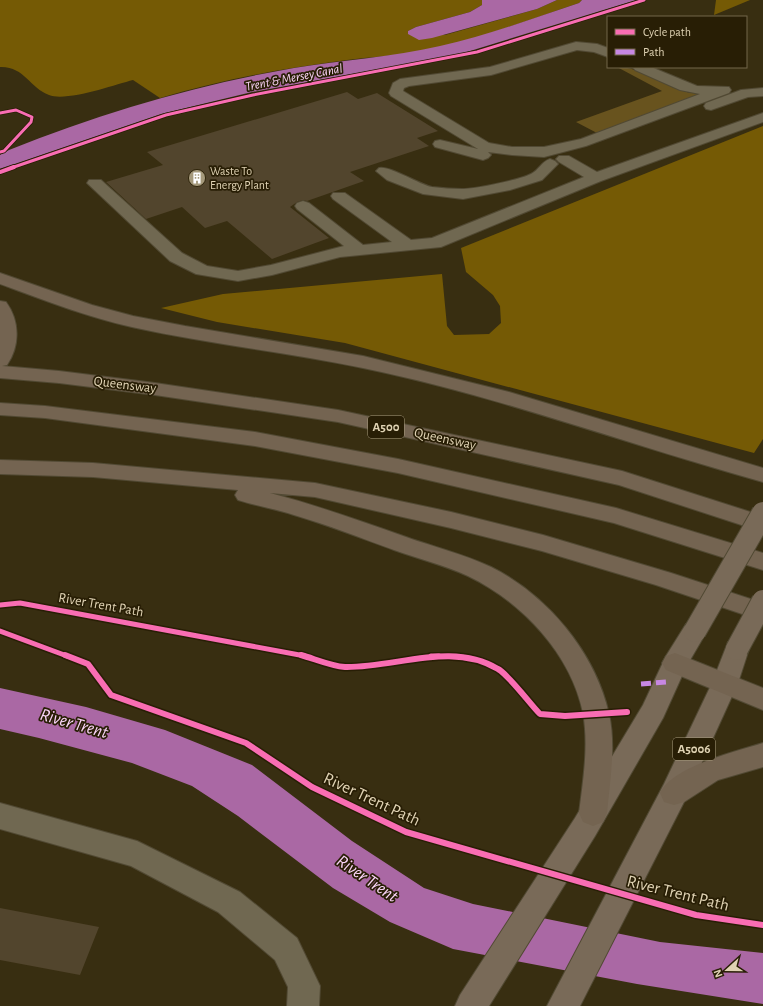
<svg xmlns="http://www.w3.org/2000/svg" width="763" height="1006" viewBox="0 0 763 1006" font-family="'Alegreya Sans',sans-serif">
<rect width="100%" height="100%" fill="#382e11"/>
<!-- green -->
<path fill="#68531e" d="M617 67C641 67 660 84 683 91 691 94 699 93 707 93L597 133 576 122 662 91Z"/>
<!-- forest -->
<path fill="#755a05" d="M0 0H482V5L470 12 416 27 408 31 445 35 537 9 557 0H582L579 3C525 21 472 42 416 52 393 56 370 57 347 60 284 68 220 80 160 98L133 80C114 85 66 102 49 95 30 88 24 66 0 67Z
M716 0H750L714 15Z
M763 126V439L754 453 345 343 217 322 161 308 223 294 442 274 447 326 454 335 489 334 501 323 500 306 493 295 466 272 461 248Z"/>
<!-- water -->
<path fill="#aa68a4" d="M482 0H557L537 9 432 38 419 40 408 34V31L416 27 470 12 482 5Z
M582 0H636L457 55 252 92 161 114 0 169V155L9 150C101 113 196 85 294 68 342 60 392 57 440 46 487 36 533 18 579 3Z
M0 688 86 707 165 730 252 765 352 841 424 888 473 904 660 942 763 953V1004L637 984 453 949 390 922 333 888 238 816 192 786 132 763 39 738 0 729Z"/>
<!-- building -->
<path fill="#52452d" d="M347 92 358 99 377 93 438 131 417 138 429 146 350 172 364 181 307 201 303 200 297 202 290 207 329 238 272 259 227 221 205 228 182 207 146 219 106 182 163 165 147 152Z
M0 908 99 927 80 975 0 960Z"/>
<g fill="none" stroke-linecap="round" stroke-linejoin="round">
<!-- minor casing -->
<g stroke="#514933" stroke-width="2">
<path id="minor" d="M576 42 597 44 608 48V57L594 52 577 50 491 75 409 86 404 88 403 91 489 143 512 147H544L581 139 700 94 680 90 635 70 633 67H651L697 86 729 87 731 90 729 93 586 146 544 157 512 155 488 152 491 155 488 158 483 160 435 147 433 144 435 141 440 140 478 149 391 96 389 93 393 83 400 79 490 67Z
M763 88V96L748 97 711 110 706 109 704 106 706 103 741 90Z
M763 113V122L601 181 441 247 340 257 272 275 238 281 196 274 170 261 87 183 89 180H101L182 253 207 266 238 271 271 265 344 246 297 209 295 206 297 203 303 201 309 203 363 245 392 242 333 199 331 196 333 193H345L411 240 432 238 584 177 559 162 556 159 559 156H569L597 172Z
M550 159 555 161 558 164 542 180 510 190 463 199 423 194 387 180 376 171 379 168C389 165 418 184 432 187 441 188 453 189 462 189 476 189 519 180 531 174 539 170 541 162 550 159Z
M0 803 137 841 240 892 297 938 320 986 319 1006H287L288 987 275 960 218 912 131 866 0 829Z"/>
</g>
<!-- major casing -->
<g stroke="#514933" stroke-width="2">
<path id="major" d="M695 621 704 624 707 631 686 667 663 718 595 836 489 1006H455L460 995 575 818 643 705 666 656 686 624Z
M737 639 746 642 749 649 738 683 684 802 580 1006H547L664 784 712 683 728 642Z"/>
</g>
<!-- highway casing -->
<g stroke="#514933" stroke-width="2">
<path id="highway" d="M0 273 92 305 133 316 185 326 363 356 509 392 763 468V482C629 445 499 396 363 368 286 352 208 344 132 327 87 317 44 300 0 284Z
M0 301 6 302C20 321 20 346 7 365L2 366 59 371 155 383 338 410 622 471 763 516V532L619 485 338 422 155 395 59 383 0 378Z
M0 403 45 406 255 432 398 459 616 508 763 553V570L614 523 398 473 255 446 45 418 0 415Z
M0 460 93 463 315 483 451 512 543 535 671 573 763 603V621L656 585 542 551 451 528 315 497 270 493C316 505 361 521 406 537 434 547 464 554 491 567 547 595 595 652 609 714 616 746 610 781 607 813L603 822 593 826 583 822 579 813C583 781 589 746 583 713 571 654 522 602 468 576 444 565 419 559 394 550 361 538 328 525 294 515 276 509 257 506 238 500L235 495 238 490 93 477 0 474Z
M675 653 763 688V710L666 670 662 663 666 656Z
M763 743V767L718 780 684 802 674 805 664 802 660 793C673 766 735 752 763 743Z"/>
</g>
<!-- minor -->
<use href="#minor" fill="#706851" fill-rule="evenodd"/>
<!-- major -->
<use href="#major" fill="#796a58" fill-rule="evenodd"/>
<!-- highway -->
<use href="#highway" fill="#746451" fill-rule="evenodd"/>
<!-- major-bridge casing -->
<g stroke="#514933" stroke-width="24" stroke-linecap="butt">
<path id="major-bridge" d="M695 631 763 513
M737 649 763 601"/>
</g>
<!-- major-bridge -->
<use href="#major-bridge" stroke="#796a58" stroke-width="22"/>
<!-- quiet -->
<path stroke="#c787e3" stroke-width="5" stroke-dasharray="10 5" stroke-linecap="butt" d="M641 684 666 682"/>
<!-- cycleway-far3 casing -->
<g stroke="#281e05" stroke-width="4.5">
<path id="cycleway-far3" d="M0 113 16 110 32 117 31 122 4 151 0 152
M11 168 166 115 253 95 477 52 644 0"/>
</g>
<!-- cycleway-far2 casing -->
<g stroke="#281e05" stroke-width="6">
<path id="cycleway-far2" d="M0 172 14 167"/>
</g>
<!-- cycleway-far1 casing -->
<g stroke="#281e05" stroke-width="8">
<path id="cycleway-far1" d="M0 605 20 603 305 656
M0 631 67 656
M431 656H439"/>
</g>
<!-- cycleway casing -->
<g stroke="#281e05" stroke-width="9">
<path id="cycleway" d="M65 655 88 664 111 695 246 743 312 787 406 832 696 915 763 925
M301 655C315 659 331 666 345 667 396 668 451 641 498 669 509 675 530 704 540 714L565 716 627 712"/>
</g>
<!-- cycleway-far3 -->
<use href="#cycleway-far3" stroke="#f96db3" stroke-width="3"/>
<!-- cycleway-far2 -->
<use href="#cycleway-far2" stroke="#f96db3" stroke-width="4"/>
<!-- cycleway-far1 -->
<use href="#cycleway-far1" stroke="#f96db3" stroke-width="5"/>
<!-- cycleway -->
<use href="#cycleway" stroke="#f96db3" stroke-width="6"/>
</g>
<!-- icons -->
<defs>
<g id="building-disc" transform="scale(0.9)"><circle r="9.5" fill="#a5997b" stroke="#281e05"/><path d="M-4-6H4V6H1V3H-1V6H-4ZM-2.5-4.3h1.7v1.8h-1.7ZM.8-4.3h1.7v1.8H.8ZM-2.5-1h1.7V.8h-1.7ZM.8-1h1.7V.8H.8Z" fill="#fff"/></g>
</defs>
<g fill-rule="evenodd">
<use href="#building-disc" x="197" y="178"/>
</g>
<g text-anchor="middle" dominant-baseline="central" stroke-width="3.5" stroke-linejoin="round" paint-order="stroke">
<!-- far-poi labels -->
<g font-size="12" fill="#e0d3b4" stroke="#281e05" text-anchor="start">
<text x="210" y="171">Waste To<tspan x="210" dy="14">Energy Plant</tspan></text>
</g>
<!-- far-water labels -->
<g font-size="13" font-style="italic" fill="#fad4f8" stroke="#281e05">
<text transform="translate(294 78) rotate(-11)">Trent &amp; Mersey Canal</text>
</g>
<!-- shield labels -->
<g fill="#281e05" stroke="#a99d80" stroke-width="1">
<rect x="368" y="416" width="36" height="22" rx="3"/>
<rect x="673" y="738" width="42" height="22" rx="3"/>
</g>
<g font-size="13" font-weight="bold" fill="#e0d3b4">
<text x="386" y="427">A500</text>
<text x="694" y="749">A5006</text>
</g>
<!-- street labels -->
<g font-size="14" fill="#e0d3b4" stroke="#281e05">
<text transform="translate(125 385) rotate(7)">Queensway</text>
<text transform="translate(445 439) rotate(12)">Queensway</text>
<text transform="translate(101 605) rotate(10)">River Trent Path</text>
</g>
<!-- near-street labels -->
<g font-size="17" fill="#e0d3b4" stroke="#281e05">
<text transform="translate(372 799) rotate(25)">River Trent Path</text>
<text transform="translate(678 893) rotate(14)">River Trent Path</text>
</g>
<!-- near-water labels -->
<g font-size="18" font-style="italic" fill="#fad4f8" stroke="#281e05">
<text transform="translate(74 724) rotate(16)">River Trent</text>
<text transform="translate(367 879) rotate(34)">River Trent</text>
</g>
</g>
<!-- legend -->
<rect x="607" y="16" width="140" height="52" fill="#281e05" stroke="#72664b"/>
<rect x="615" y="29" width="20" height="6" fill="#f96db3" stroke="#72664b"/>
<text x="643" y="36" font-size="12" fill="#e0d3b4">Cycle path</text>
<rect x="615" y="49" width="20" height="6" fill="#c787e3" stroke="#72664b"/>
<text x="643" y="56" font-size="12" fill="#e0d3b4">Path</text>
<!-- north arrow -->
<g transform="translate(727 970) rotate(249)" stroke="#281e05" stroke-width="3" paint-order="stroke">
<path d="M0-3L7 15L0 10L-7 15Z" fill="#e0d3b4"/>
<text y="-6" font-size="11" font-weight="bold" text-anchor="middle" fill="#e0d3b4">N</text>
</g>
</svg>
